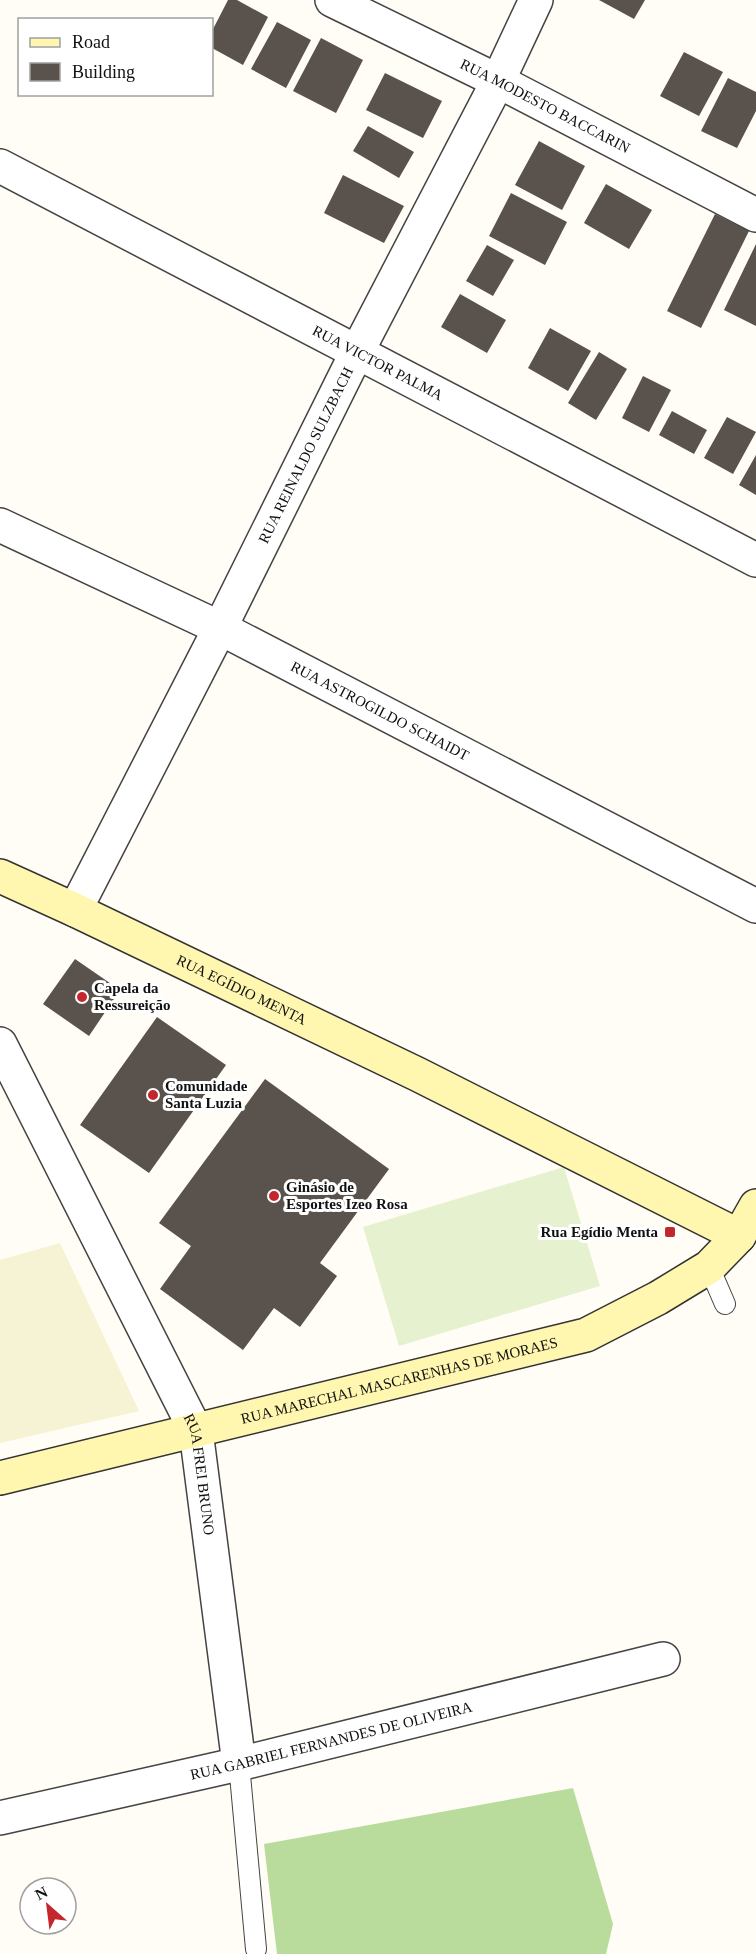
<svg xmlns="http://www.w3.org/2000/svg" width="756" height="1954" viewBox="0 0 756 1954" font-family="'Times New Roman',serif">
<rect width="100%" height="100%" fill="#fffdf5"/>
<!-- farmland -->
<path fill="#f6f3d4" d="M60 1243 139 1411 0 1443V1260Z"/>
<!-- forest -->
<path fill="#b9dc9c" d="M573 1788 613 1924 606 1954H277L264 1844Z"/>
<!-- pitch -->
<path fill="#e6f2cf" d="M564 1167 600 1286 399 1346 363 1227Z"/>
<!-- building -->
<path fill="#5a524d" d="M228 0H237L268 17 243 65 212 48V31Z
M599 0H645L634 19Z
M277 22 311 40 286 88 251 69Z
M321 38 363 60 336 113 293 91Z
M684 52 723 72 699 116 660 96Z
M385 73 442 101 423 138 366 110Z
M728 78 756 92V111L737 148 701 131Z
M368 126 414 152 399 178 353 151Z
M539 141 585 166 562 210 515 185Z
M343 175 404 206 384 243 324 213Z
M606 184 652 210 629 249 584 223Z
M511 193 567 222 545 265 489 236Z
M715 214 749 231 701 328 667 311Z
M756 244V326L724 310Z
M487 245 514 260 493 296 466 281Z
M460 294 506 320 487 353 441 327Z
M550 328 591 351 568 391 528 368Z
M599 352 627 369 596 420 568 403Z
M643 376 671 390 649 432 622 418Z
M672 411 707 430 694 454 659 435Z
M727 417 756 432 733 474 704 458Z
M756 455V495L739 485Z
M75 959 120 990 89 1036 43 1004Z
M157 1017 226 1065 149 1173 80 1125Z
M265 1079 389 1169 320 1263 337 1276 300 1327 274 1308 243 1350 160 1289 191 1246 159 1223Z"/>
<g fill="none" stroke-linecap="round" stroke-linejoin="round">
<!-- lane casing -->
<g stroke="#444" stroke-width="22">
<path id="lane" d="M709 1267 725 1304
M239 1764 256 1949"/>
</g>
<!-- street casing -->
<g stroke="#444" stroke-width="36">
<g id="street">
<path id="s1" d="M332 0 498 81 756 215"/>
<path id="s2" d="M0 166 756 560"/>
<path id="s3" d="M0 525 220 628 756 906"/>
<path id="s4" d="M75 910 220 628 357 352 498 81 536 0"/>
<path id="s5" d="M0 1044 196 1431 239 1764"/>
<path id="s6" d="M0 1818 239 1764 663 1659"/>
</g>
</g>
<!-- secondary casing -->
<g stroke="#333" stroke-width="36">
<g id="secondary">
<path id="s7" d="M0 876 75 910 417 1074 739 1236"/>
<path id="s8" d="M0 1478 586 1335 658 1298 709 1267 739 1236 756 1206"/>
</g>
</g>
<!-- lane -->
<use href="#lane" stroke="#fff" stroke-width="20"/>
<!-- street -->
<use href="#street" stroke="#fff" stroke-width="33"/>
<!-- secondary -->
<use href="#secondary" stroke="#fff6b0" stroke-width="33"/>
</g>
<!-- markers -->
<g fill="#c4262e" stroke="#fff" stroke-width="2">
<circle cx="82" cy="997" r="6"/>
<circle cx="153" cy="1095" r="6"/>
<circle cx="274" cy="1196" r="6"/>
<rect x="664" y="1226" width="12" height="12" rx="3"/>
</g>
<g text-anchor="middle" dominant-baseline="central" stroke-width="6" stroke-linejoin="round" paint-order="stroke">
<!-- street labels -->
<g font-size="15" fill="#111" stroke="#fff">
<text stroke="none"><textPath href="#s1" startOffset="238">RUA MODESTO BACCARIN</textPath></text>
<text stroke="none"><textPath href="#s2" startOffset="426">RUA VICTOR PALMA</textPath></text>
<text stroke="none"><textPath href="#s4" startOffset="510">RUA REINALDO SULZBACH</textPath></text>
<text stroke="none"><textPath href="#s3" startOffset="423">RUA ASTROGILDO SCHAIDT</textPath></text>
<text stroke="none"><textPath href="#s7" startOffset="267">RUA EGÍDIO MENTA</textPath></text>
<text stroke="none"><textPath href="#s8" startOffset="411">RUA MARECHAL MASCARENHAS DE MORAES</textPath></text>
<text stroke="none"><textPath href="#s5" startOffset="477">RUA FREI BRUNO</textPath></text>
<text stroke="none"><textPath href="#s6" startOffset="340">RUA GABRIEL FERNANDES DE OLIVEIRA</textPath></text>
</g>
<!-- poi labels -->
<g font-size="15" font-weight="bold" fill="#111" stroke="#fff" text-anchor="start">
<text x="94" y="988">Capela da<tspan x="94" dy="17">Ressureição</tspan></text>
<text x="165" y="1086">Comunidade<tspan x="165" dy="17">Santa Luzia</tspan></text>
<text x="286" y="1187">Ginásio de<tspan x="286" dy="17">Esportes Izeo Rosa</tspan></text>
<text x="658" y="1232" text-anchor="end">Rua Egídio Menta</text>
</g>
</g>
<!-- legend -->
<rect x="18" y="18" width="195" height="78" fill="#ffffff" stroke="#a0a0a0" stroke-width="1.5"/>
<rect x="30" y="38" width="30" height="9" fill="#fff6b0" stroke="#a0a0a0" stroke-width="1.5"/>
<text x="72" y="48" font-size="18" fill="#111111">Road</text>
<rect x="30" y="63" width="30" height="18" fill="#5a524d" stroke="#a0a0a0" stroke-width="1.5"/>
<text x="72" y="78" font-size="18" fill="#111111">Building</text>
<!-- north arrow -->
<g transform="translate(48 1906) rotate(332)"><circle r="28" fill="#ffffff" stroke="#a0a0a0" stroke-width="1.5"/>
<path d="M0-4.5L10 22L0 15L-10 22Z" fill="#c4262e"/>
<text y="-9" font-size="16" font-weight="bold" text-anchor="middle" fill="#111111">N</text>
</g>
</svg>
